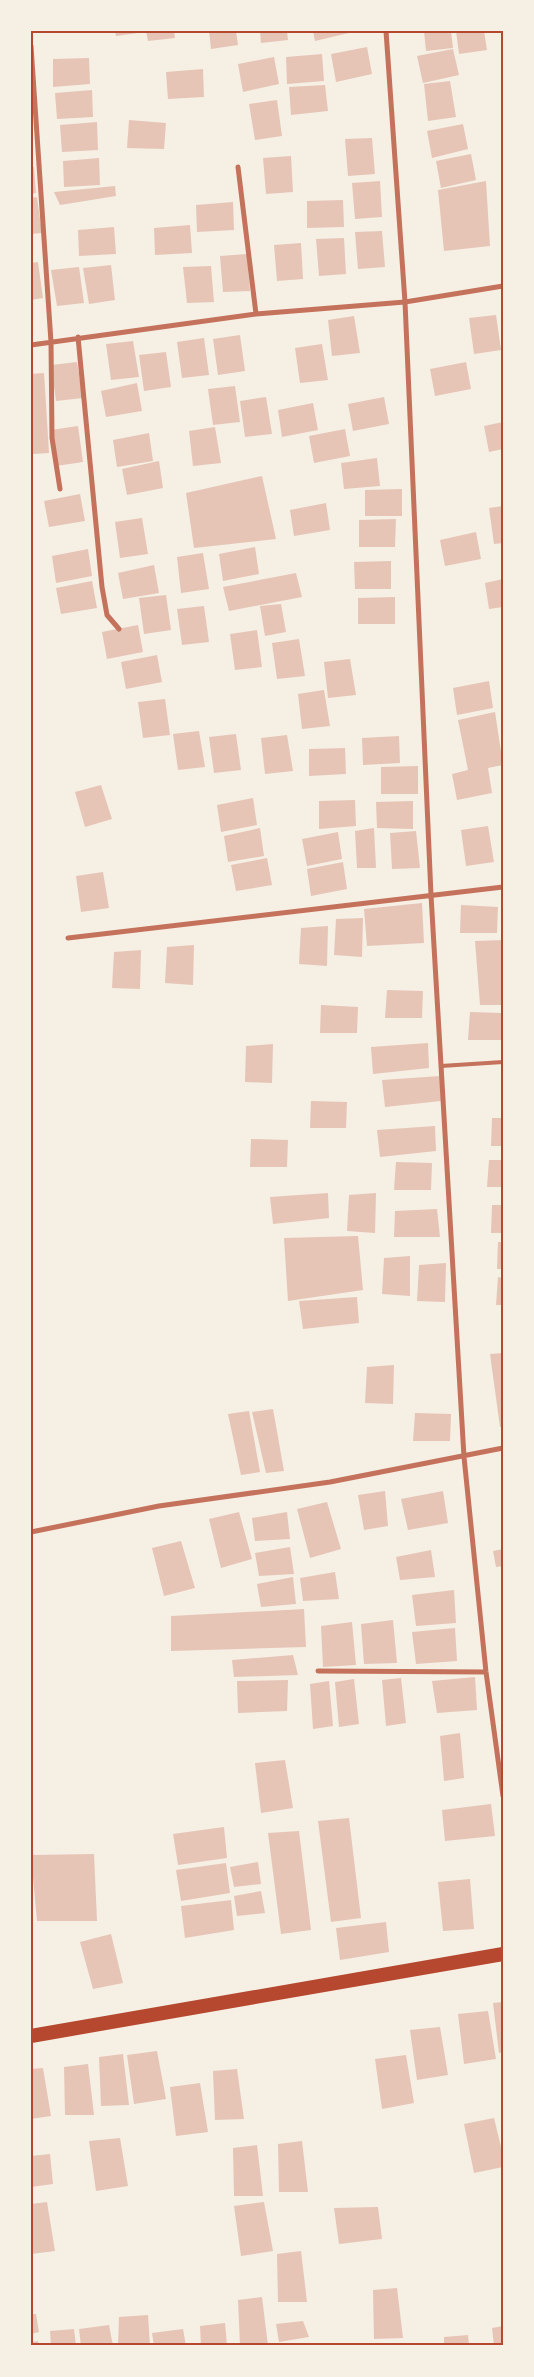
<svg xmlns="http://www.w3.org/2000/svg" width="534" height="2377" viewBox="0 0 534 2377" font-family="Barlow,sans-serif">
<rect width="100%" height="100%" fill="#f6efe4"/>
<!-- building -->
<path fill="#e6c5b7" d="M115 31H145V32L116 36Z
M146 31H174L175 38 148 41Z
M209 31H236L238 45 211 49Z
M260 31H287L288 40 261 43Z
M313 31H353V32L315 41Z
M424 31H451L453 48 426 51Z
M456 31H484L487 50 459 54Z
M367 47 372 74 336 82 331 54Z
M453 49 459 75 423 83 417 56Z
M322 54 324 81 287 84 286 57Z
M274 57 279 84 243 92 238 64Z
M89 58 90 84 53 87V59Z
M203 69 204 97 168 99 166 72Z
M450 81 456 117 428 121 424 84Z
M325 85 328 111 291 115 289 87Z
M92 90 93 117 57 119 55 93Z
M277 100 282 136 255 140 249 104Z
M129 120 166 123 164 149 127 148Z
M97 122 98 150 62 152 60 125Z
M463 124 468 149 432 158 427 131Z
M372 138 375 174 348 176 345 139Z
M471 154 476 180 441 188 436 161Z
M291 156 293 192 266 194 263 158Z
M99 158 100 185 64 187 63 161Z
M31 167H34L36 193 31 194Z
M380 181 382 217 355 219 352 183Z
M486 181 490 246 444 251 438 190Z
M115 186 116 196 60 205 54 192Z
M37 197 42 233 31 234V198Z
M343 200 344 227 307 228V201Z
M233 202 234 230 197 232 196 205Z
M190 225 192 253 155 255 154 228Z
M114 227 116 254 79 256 78 230Z
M382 231 385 267 358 269 355 232Z
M344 238 346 274 319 276 316 239Z
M301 243 303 279 277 281 274 245Z
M247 254 250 291 223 292 220 256Z
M38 262 43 298 31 300V263Z
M111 265 115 300 89 304 83 268Z
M211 266 214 302 187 303 183 267Z
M79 267 84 303 57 306 51 270Z
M496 315 501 350 474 354 469 318Z
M354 316 360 353 332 356 328 320Z
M240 335 245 371 218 375 213 339Z
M204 338 209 375 182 378 177 342Z
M133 341 139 377 111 380 106 344Z
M322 344 328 380 300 383 295 348Z
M166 352 171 387 144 391 139 355Z
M77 362 83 398 56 401 51 365Z
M466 362 471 389 435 396 430 369Z
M44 373 49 453 33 454 31 374Z
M137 383 142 411 106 417 101 391Z
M235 386 240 422 213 425 208 389Z
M266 397 272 434 245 437 240 401Z
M384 397 389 424 353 431 348 404Z
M313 403 318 430 282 437 278 410Z
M503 422V449L489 452 484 426Z
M78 426 83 462 56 466 51 430Z
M215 427 221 463 193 466 189 431Z
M345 429 350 456 314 463 309 436Z
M149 433 153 461 117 467 113 440Z
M377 458 380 486 344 489 341 463Z
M159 461 163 488 127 495 122 469Z
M262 476 276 539 194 548 186 493Z
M402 489V516H365V490Z
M80 494 85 521 49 527 44 501Z
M326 503 330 530 294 536 290 510Z
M503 506V543L494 544 489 508Z
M142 518 148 554 120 558 115 522Z
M396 519 395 547H359V520Z
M476 532 481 559 445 566 440 540Z
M255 547 259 574 223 581 219 554Z
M88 549 92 576 56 583 52 556Z
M203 553 209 589 181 593 177 557Z
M391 561V589H355L354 562Z
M154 565 159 593 123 599 118 573Z
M296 573 302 597 229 611 223 587Z
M503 579V607L489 609 485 583Z
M92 581 97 608 61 614 56 588Z
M166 595 171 630 144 634 139 598Z
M395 597V624H358V598Z
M281 604 286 632 265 636 260 606Z
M204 606 209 642 182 645 177 609Z
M138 625 143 652 107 659 102 632Z
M257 630 262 667 235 670 230 634Z
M299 639 305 676 277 679 272 643Z
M157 655 162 682 126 689 121 662Z
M350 659 356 695 328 698 324 662Z
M489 681 493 708 457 715 453 688Z
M324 690 330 726 302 729 298 694Z
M165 699 170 735 143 738 138 702Z
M495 712 503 765 488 768 492 793 457 800 452 774 468 770 458 720Z
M199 731 205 767 178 770 173 734Z
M236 734 241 770 214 773 209 737Z
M287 735 293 771 265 774 261 738Z
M399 736 400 763 363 765 362 738Z
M345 748 346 774 309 776V749Z
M418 766V794H381V767Z
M101 785 112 819 85 827 75 792Z
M253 798 257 825 221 832 217 805Z
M355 800 356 826 319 829V801Z
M413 801V829L377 828 376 802Z
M488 826 494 862 466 866 461 830Z
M260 828 264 856 228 862 224 836Z
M374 828 376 868H357L355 831Z
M416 831 420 868 392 869 390 833Z
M338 832 342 859 307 866 302 839Z
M267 858 272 885 236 891 231 865Z
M343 862 347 889 311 896 307 869Z
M103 872 109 908 81 912 76 876Z
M422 903 424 943 367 946 364 909Z
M461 905 498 907 497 933H460Z
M363 918 362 957 334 955 336 919Z
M328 926 327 966 299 964 301 928Z
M503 940V1005H480L475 941Z
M194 945 193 985 165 983 167 947Z
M141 950 140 989 112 988 114 952Z
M387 990 423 991 422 1018H385Z
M321 1005 358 1007 357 1033H320Z
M470 1012 503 1013V1040H468Z
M428 1043 429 1068 373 1074 371 1047Z
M273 1044 272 1083 245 1082 246 1046Z
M440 1076 441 1101 385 1107 382 1080Z
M311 1101 347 1102 346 1128H310Z
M492 1118H503V1146H491Z
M435 1126 436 1151 380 1157 377 1130Z
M251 1139 288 1140 287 1167H250Z
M489 1160H503V1187H487Z
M396 1162 432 1163 431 1190H394Z
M328 1193 329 1218 273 1224 270 1197Z
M376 1193 375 1233 347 1231 349 1195Z
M492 1205H503V1233H491Z
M437 1209 440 1237H394L395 1211Z
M358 1236 363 1290 288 1301 284 1238Z
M498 1242H503V1269H497Z
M410 1256V1296L382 1294 384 1258Z
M446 1263 445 1302 417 1301 419 1265Z
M498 1277 503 1278V1305H496Z
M357 1297 359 1323 303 1329 299 1301Z
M503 1353V1427H500L490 1354Z
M394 1365 393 1404 365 1403 367 1367Z
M273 1409 284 1471 266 1473 252 1412Z
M249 1411 260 1472 241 1475 228 1414Z
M415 1413 451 1414 450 1441H413Z
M385 1491 388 1526 364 1530 358 1495Z
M443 1491 448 1523 408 1530 401 1499Z
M327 1502 341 1549 310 1558 297 1509Z
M239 1512 252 1559 221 1568 209 1519Z
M287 1512 290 1539 255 1541 252 1518Z
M181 1541 195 1588 164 1596 152 1548Z
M290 1547 294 1574 259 1576 255 1553Z
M503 1549V1566L496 1567 493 1551Z
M431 1550 435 1577 400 1580 396 1557Z
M335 1572 339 1599 303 1601 300 1578Z
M293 1577 296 1604 261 1607 257 1584Z
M454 1590 456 1623 416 1626 412 1595Z
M304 1609 306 1647 171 1651V1616Z
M393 1620 397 1663 364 1664 361 1624Z
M352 1622 356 1665 323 1667 321 1626Z
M455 1628 457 1661 416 1664 412 1632Z
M293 1655 298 1675 234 1677 232 1660Z
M475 1677 477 1710 437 1713 432 1681Z
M401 1678 406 1723 386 1726 382 1680Z
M354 1679 359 1724 339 1727 335 1682Z
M288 1680 287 1711 238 1713 237 1681Z
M329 1681 333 1726 313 1729 310 1684Z
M460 1733 464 1778 444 1781 440 1736Z
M285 1760 293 1808 261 1813 255 1763Z
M491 1804 495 1836 445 1841 442 1810Z
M349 1818 361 1918 331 1922 318 1821Z
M224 1827 227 1858 178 1865 173 1834Z
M299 1831 311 1930 281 1934 268 1833Z
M94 1854 97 1921H37L31 1855Z
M258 1862 261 1884 234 1887 230 1867Z
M226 1863 230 1893 181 1901 176 1870Z
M470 1879 474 1929 443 1931 438 1882Z
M261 1891 265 1913 237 1916 234 1896Z
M231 1900 234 1930 185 1938 181 1906Z
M386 1922 389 1952 340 1960 336 1928Z
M111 1934 123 1983 93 1989 80 1942Z
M503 2002V2052L499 2053 493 2003Z
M488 2011 496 2059 464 2064 458 2014Z
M440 2027 448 2075 417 2080 410 2030Z
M157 2051 166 2099 134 2104 127 2055Z
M123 2054 129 2105 101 2106 99 2057Z
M406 2055 414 2103 382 2109 375 2059Z
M88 2064 94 2115H65L64 2067Z
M43 2068 51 2116 31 2119V2069Z
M237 2069 244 2119 215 2120 213 2071Z
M200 2083 208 2132 176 2136 170 2087Z
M494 2118 503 2155V2167L474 2173 464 2124Z
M120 2138 128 2186 96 2191 89 2141Z
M302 2141 308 2192H279L278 2144Z
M257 2145 263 2196H234L233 2148Z
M50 2154 53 2184 31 2187V2156Z
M47 2202 55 2251 31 2254V2204Z
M264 2202 273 2251 241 2256 234 2206Z
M378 2207 382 2239 339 2244 334 2208Z
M301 2251 307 2302H278L277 2254Z
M397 2288 403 2338 374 2339 373 2290Z
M262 2297 268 2346H240L238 2300Z
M31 2314H36L39 2332 31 2334Z
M148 2315 150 2346H118L119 2317Z
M303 2321 309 2337 279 2342 276 2324Z
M225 2323 227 2346H201L200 2326Z
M109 2325 113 2346H81L79 2329Z
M503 2326V2346H494L492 2328Z
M74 2329 76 2346H51L50 2331Z
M183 2329 186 2346H154L152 2333Z
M468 2335 469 2346H444V2337Z
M38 2341 39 2346H31V2342Z"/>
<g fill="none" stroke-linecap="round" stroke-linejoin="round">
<!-- service -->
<path stroke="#c5725c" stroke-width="4" d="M441 1066 503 1062"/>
<!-- minor -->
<path stroke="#c5725c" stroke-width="5" d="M386 31 405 302 431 895 464 1457 486 1672 503 1796
M31 46 51 342 52 438 60 489
M238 167 256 314
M78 337 102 587 107 615 119 629
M31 345 256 314 405 302 503 286
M68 938 503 887
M31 1532 159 1506 330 1482 503 1448
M318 1671 486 1672"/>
<!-- trunk -->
<path stroke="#b5482f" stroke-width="14" d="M31 2036 503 1954"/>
</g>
<!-- border -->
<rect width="534" height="2377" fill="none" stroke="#f6efe4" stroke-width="65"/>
<rect x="32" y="32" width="470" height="2312" fill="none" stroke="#b5482f" stroke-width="2"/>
</svg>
